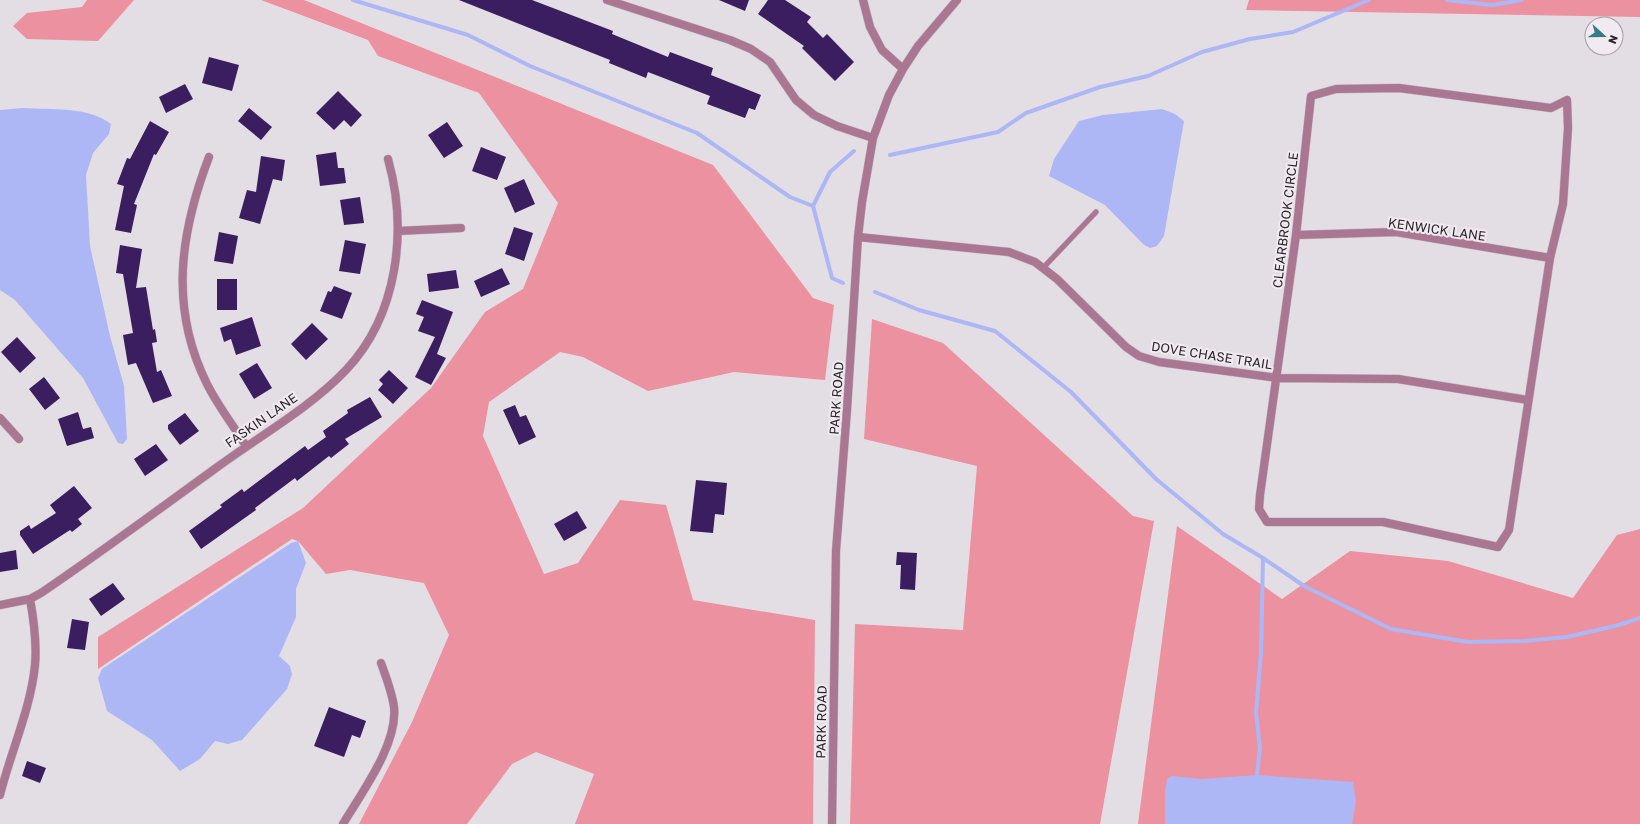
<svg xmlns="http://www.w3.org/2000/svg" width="1640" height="824" viewBox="0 0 1640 824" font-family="'Golos Text',sans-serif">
<rect width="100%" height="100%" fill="#e3dde4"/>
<!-- forest -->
<path fill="#ec919f" d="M87 0H134L98 41 27 39 13 26 27 13 82 7Z
M261 0H304L713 165 813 298 834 305 825 380 734 372 648 391 583 357 560 352 489 402 483 436 544 574 578 563 620 500 666 505 693 600 815 620 813 824H575L594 774 536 752 512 764 467 824H359L412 722 449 635 424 583 350 570 326 574 298 541 292 539 98 669V637L303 508 431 388 485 312 523 289 558 203 479 93 378 56 368 40Z
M1249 0H1640V17L1246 10Z
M872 319 943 343 1133 516 1154 521 1100 824H850L855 624 963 630 977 466 864 439Z
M1177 526 1282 599 1350 551 1448 561 1573 598 1617 535 1640 529V824H1138Z"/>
<!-- water -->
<path fill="#adb7f5" d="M23 108C51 110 88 106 111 124L109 134 93 153 86 175 90 246 110 336 124 386 127 439 123 444 118 443 83 378 15 300 0 290V110Z
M1162 109 1175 114 1184 121 1164 236 1157 246 1150 248 1144 245 1105 205 1049 176 1054 159 1079 121 1103 115Z
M298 541 306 563 296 589V617L279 656 290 666 292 674 287 689 242 740 228 744 215 741 200 759 180 771 152 740 107 711 98 678 102 669 291 543Z
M1257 775 1353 782 1356 802 1352 824H1165V791L1167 779 1172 776 1201 779Z"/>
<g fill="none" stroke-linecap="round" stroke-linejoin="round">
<!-- stream -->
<path stroke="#adb7f5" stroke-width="4" d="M353 0 468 35 530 66 697 133 790 197 813 206
M1447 0 1492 5 1522 0
M890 155 998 132 1026 113 1100 87 1148 76 1202 52 1250 39 1293 32 1369 0
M843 283 832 278 813 206 830 172 854 151
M875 292 919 310 995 331 1071 392 1156 479 1223 534 1263 558 1304 586 1391 629 1468 642 1524 641 1567 637 1619 625 1640 618
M1257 775 1260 748 1256 713 1261 653 1263 558"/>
</g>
<!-- building -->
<path fill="#3b1e5f" d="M459 0H532L613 31 612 34 668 57 670 52 713 68 711 75 761 95 755 110 749 108 745 118 707 104 710 96 648 72 646 78 609 63 610 60Z
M719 0H749L745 11Z
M768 0H785L811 17 807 22 823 38 827 34 854 62 835 81 802 48 804 46 758 14Z
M209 57 239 65 232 91 202 83Z
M185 84 193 99 166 113 159 97Z
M338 91 362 115 351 127 344 120 334 130 316 113Z
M249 108 272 127 261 140 238 121Z
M150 121 169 132 156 155 154 154 134 204 137 205 131 233 115 230 124 186 117 184 127 158 130 159Z
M447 122 463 146 444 158 428 135Z
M481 147 506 157 497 180 472 171Z
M336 152 338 168H344L346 183 320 186 316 155Z
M261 156 285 160 282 181 273 179 260 224 239 218 247 190 256 192Z
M524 179 535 204 515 213 504 188Z
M360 197 364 223 344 225 340 200Z
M514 227 533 233 524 261 505 254Z
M219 232 238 236 233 264 214 261Z
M345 240 366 244 360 274 339 271Z
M120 245 142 249 136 288 146 287 153 330 155 329 157 342 152 343 157 372 161 370 172 396 153 403 136 363 128 365 123 335 133 333 123 274 116 273Z
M502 268 510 284 481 297 474 281Z
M456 270 459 288 429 292 427 274Z
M217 279H237V310H217Z
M334 286 352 293 342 319 320 311 328 291 331 292Z
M422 300 453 312 437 354 446 358 431 385 415 377 435 337 418 331 424 317 416 314Z
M252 317 261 346 236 355 231 339 224 342 220 328Z
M312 323 328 339 306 360 291 344Z
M17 337 36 358 20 373 1 352Z
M257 363 272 388 254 399 239 374Z
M389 370 408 388 393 404 378 390 383 384 379 380Z
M44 377 60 398 45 410 29 389Z
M370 397 382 417 345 439 349 444 331 458 329 456 297 481 295 478 255 508 256 510 201 549 189 531 222 507 220 505 242 489 244 492 305 446 308 450 326 437 323 431 348 413 347 410Z
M515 405 520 417 526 415 536 437 519 445 503 410Z
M78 412 83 429 91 427 94 438 67 446 58 419Z
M185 413 199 431 180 445 168 429V425Z
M156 444 168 460 145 476 134 459Z
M696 480 727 483 724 515 715 514 713 533 690 531Z
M74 486 92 508 78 519 82 524 72 532 70 530 33 554 20 535V531L29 525 31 529 56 513 50 505Z
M577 511 587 528 564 541 554 524Z
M16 550 18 569 0 572V553Z
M897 552 917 553 915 590 900 589 901 565H896Z
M113 583 125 599 101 616 89 599Z
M72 619 89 622 85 650 67 648Z
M329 707 366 721 360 738 352 735 344 757 314 746Z
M27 761 46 768 40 783 22 776Z"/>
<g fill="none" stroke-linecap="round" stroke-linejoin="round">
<!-- lane casing -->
<g stroke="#beb9bf" stroke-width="6">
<path id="lane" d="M1043 268 1096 212"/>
</g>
<!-- street casing -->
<g stroke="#beb9bf" stroke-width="9">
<path id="street" d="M607 0 730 40 751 49 770 62 796 100 814 115 837 126 873 138
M863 0 870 27 882 50 903 69
M1399 88 1551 108 1567 100 1568 128 1563 204 1550 258 1509 530 1498 547 1383 522H1267L1259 509 1260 495 1296 235 1311 96 1336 89Z
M209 157C180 233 169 308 207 384 218 406 233 425 246 446
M398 231 461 228
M1296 235 1396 232 1550 258
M858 237 1009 252 1035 262 1057 279 1126 347 1139 356 1159 362 1277 378 1398 379 1528 400
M0 418 19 439
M0 605 30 599 41 593C100 553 158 510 216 468 258 437 310 408 346 370 398 315 408 230 388 159
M0 795C10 754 31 708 35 665 37 643 34 621 30 599
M343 824C362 792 398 744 394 707 392 692 386 677 381 663
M832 824 836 551 847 410 858 237 862 202 873 138 889 95 903 69 918 46 957 0"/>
</g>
<!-- lane -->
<use href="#lane" stroke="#ab7692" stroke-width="5"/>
<!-- street -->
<use href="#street" stroke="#ab7692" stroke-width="8"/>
</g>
<g text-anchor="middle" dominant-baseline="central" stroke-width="4" stroke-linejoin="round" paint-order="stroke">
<!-- street labels -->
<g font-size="13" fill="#292729" stroke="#f1ebf1">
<text transform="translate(1285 220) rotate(-83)">CLEARBROOK CIRCLE</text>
<text transform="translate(1437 229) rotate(8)">KENWICK LANE</text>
<text transform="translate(1212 355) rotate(9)">DOVE CHASE TRAIL</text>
<text transform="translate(836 398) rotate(-86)">PARK ROAD</text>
<text transform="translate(261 420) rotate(-35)">FASKIN LANE</text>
<text transform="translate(821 722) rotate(-89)">PARK ROAD</text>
</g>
</g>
<!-- north arrow -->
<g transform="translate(1604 36) rotate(111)"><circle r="19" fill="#f1ebf1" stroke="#a19da1"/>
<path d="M0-3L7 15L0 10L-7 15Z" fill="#347b84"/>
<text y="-6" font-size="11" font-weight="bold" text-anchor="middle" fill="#292729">N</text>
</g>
</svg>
